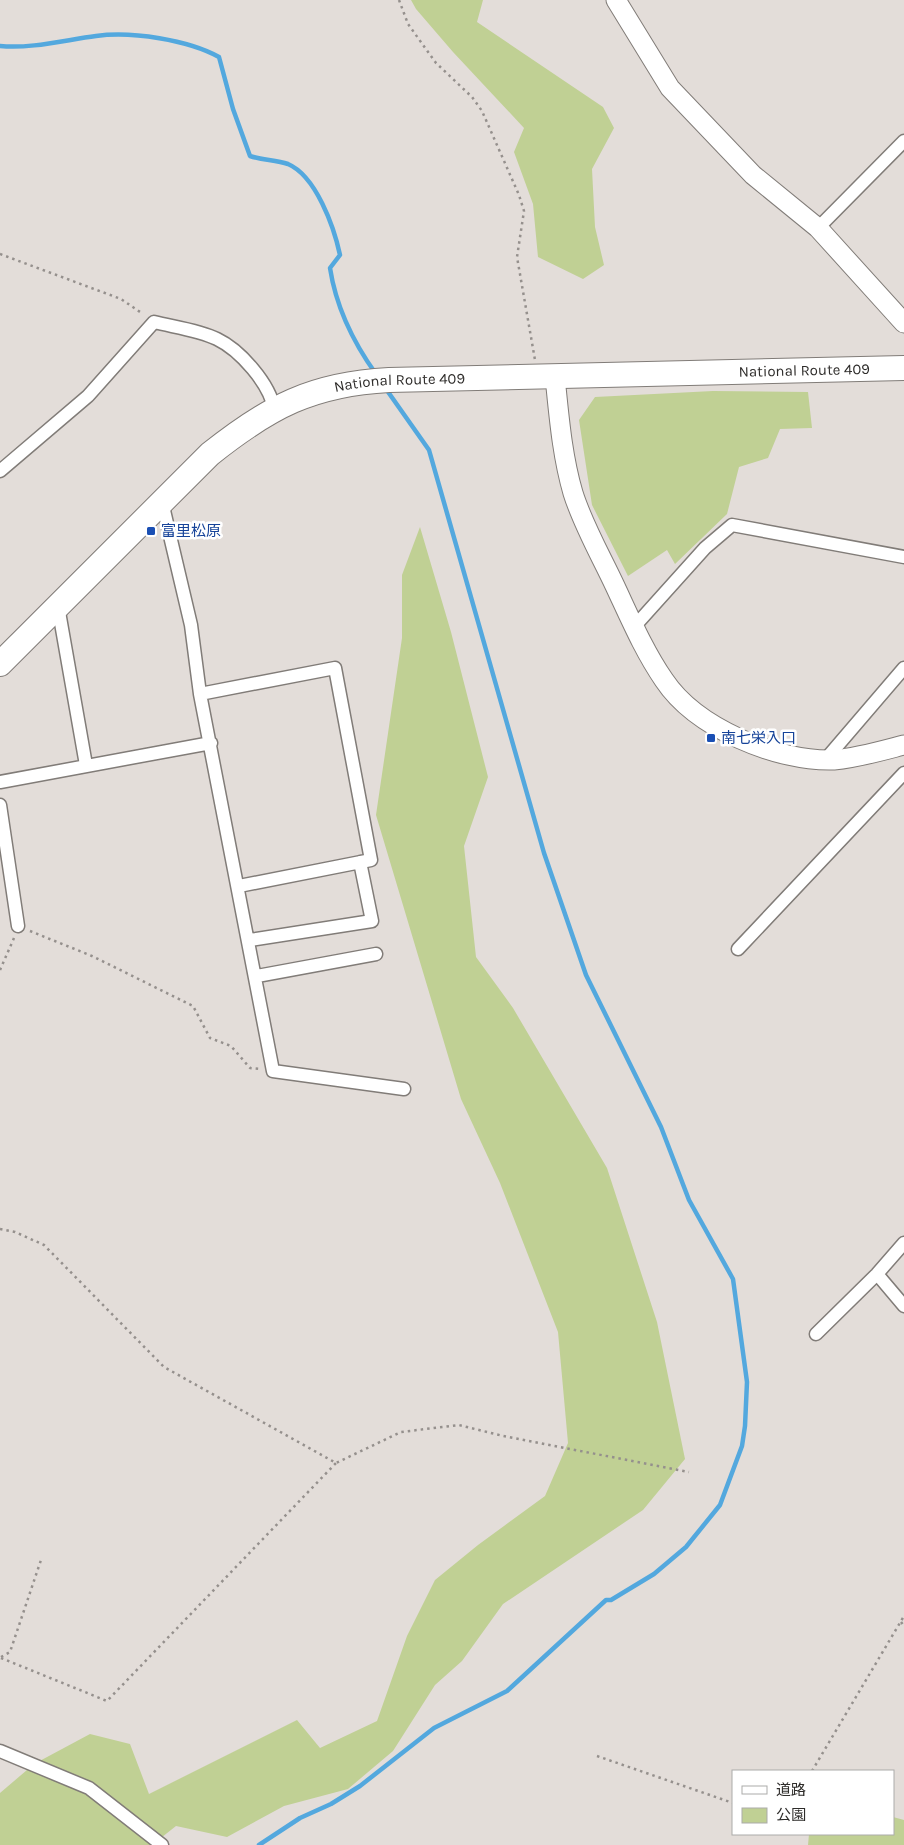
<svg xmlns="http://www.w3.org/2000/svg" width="904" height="1845" viewBox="0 0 904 1845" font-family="Karla,'Noto Sans JP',sans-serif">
<rect width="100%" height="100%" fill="#e3ddd9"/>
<!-- green -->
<path fill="#c0d094" d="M411 0H483L477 22 603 107 614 128 592 169 595 227 604 265 583 279 538 257 533 204 514 152 524 128 453 52 416 9Z
M713 391 808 392 812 428 780 429 768 458 739 467 727 514 675 564 667 550 628 576 592 505 579 420 595 397Z
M420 527 451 632 488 777 464 846 476 957 513 1008 607 1168 657 1322 685 1459 643 1510 503 1604 462 1661 435 1685 393 1751 348 1789 284 1806 227 1837 176 1826 152 1845H0V1793L34 1764 90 1734 130 1744 149 1794 297 1720 320 1748 377 1721 407 1636 435 1580 478 1545 545 1496 568 1443 558 1332 500 1183 461 1099 376 815 402 638V575Z
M893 1817 904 1820V1845H808L809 1834H893Z"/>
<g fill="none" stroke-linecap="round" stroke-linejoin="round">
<!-- stream -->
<path stroke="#53a8de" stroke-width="4.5" d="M0 46C31 49 65 40 96 36 132 31 188 40 219 57L233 109 250 156C262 160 276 160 288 164 316 176 334 227 340 255L330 268C336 307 353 342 376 374
M259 1845 300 1818 331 1804 360 1786 434 1728 507 1691 606 1600H611L654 1574 686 1547 720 1505 742 1446 745 1426 747 1382 733 1279 689 1200 661 1127 586 975 544 853 429 450 386 389"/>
<!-- street casing -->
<g stroke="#817c78" stroke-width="15">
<path id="street" d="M818 228 904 141
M0 471 88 396 154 322C174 327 199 330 217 339 240 350 270 384 274 409
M162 502 191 625 200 694 273 1071 404 1089
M58 606 86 765
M634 627 705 548 732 525 904 557
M200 694 335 668 371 860 239 886
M826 759 904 668
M0 782 211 743
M0 805 18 926
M250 940 372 921 360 862
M738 949 904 773
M257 976 376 954
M877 1274 904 1306
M816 1334 877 1274 904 1243
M0 1751 89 1788 162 1845"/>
</g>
<!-- secondary casing -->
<g stroke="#817c78" stroke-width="21">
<path id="secondary" d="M616 0 670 88 753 175 818 228 904 323
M555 377C559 416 562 455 573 493 583 525 601 556 615 586 630 618 644 651 664 680 696 728 777 762 834 760 857 758 881 751 904 745"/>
</g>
<!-- highway casing -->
<g stroke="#817c78" stroke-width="26">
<g id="highway">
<path id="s1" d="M0 664 210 454C269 407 312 384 389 380L904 368"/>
</g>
</g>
<!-- path -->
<path stroke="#95908d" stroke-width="2.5" stroke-dasharray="2.5 4" stroke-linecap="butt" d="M399 0 408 24 436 63 472 97 482 111 519 195 524 211 517 257 535 360
M0 254 121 299 143 314
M30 931 92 956 193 1006 210 1038 231 1046 250 1068 261 1069
M0 970 14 938
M0 1229 15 1232 44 1245 164 1367 336 1463 401 1432 459 1425 503 1436 689 1472
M901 1622 904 1626
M1 1657 10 1652 41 1560
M1 1658 107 1701 336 1463
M597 1756 733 1803
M812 1771 904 1616"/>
<!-- street -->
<use href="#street" stroke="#fff" stroke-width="12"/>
<!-- secondary -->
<use href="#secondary" stroke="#fff" stroke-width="19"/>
<!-- highway -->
<use href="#highway" stroke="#fff" stroke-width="24"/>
</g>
<!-- markers -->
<g fill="#1a4fb4" stroke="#fff" stroke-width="2">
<rect x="146" y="526" width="10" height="10" rx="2.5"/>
<rect x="706" y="733" width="10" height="10" rx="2.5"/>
</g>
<g text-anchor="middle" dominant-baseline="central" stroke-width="5" stroke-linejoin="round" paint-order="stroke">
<!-- street labels -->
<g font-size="15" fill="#2e2c2a" stroke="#fff">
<text stroke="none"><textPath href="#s1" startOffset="910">National Route 409</textPath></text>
<text stroke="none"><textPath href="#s1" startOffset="505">National Route 409</textPath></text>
</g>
<!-- transit labels -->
<g font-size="15" fill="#164399" stroke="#fff" text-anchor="start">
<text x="161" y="531">富里松原</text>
<text x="721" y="738">南七栄入口</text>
</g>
</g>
<!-- legend -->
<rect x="732" y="1770" width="162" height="65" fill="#ffffff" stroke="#ababaa"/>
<rect x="742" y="1786" width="25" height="8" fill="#ffffff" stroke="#ababaa"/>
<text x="776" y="1795" font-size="15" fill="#2e2c2a">道路</text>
<rect x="742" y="1808" width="25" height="15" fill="#c0d094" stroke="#ababaa"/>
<text x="776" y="1820" font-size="15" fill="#2e2c2a">公園</text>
</svg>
